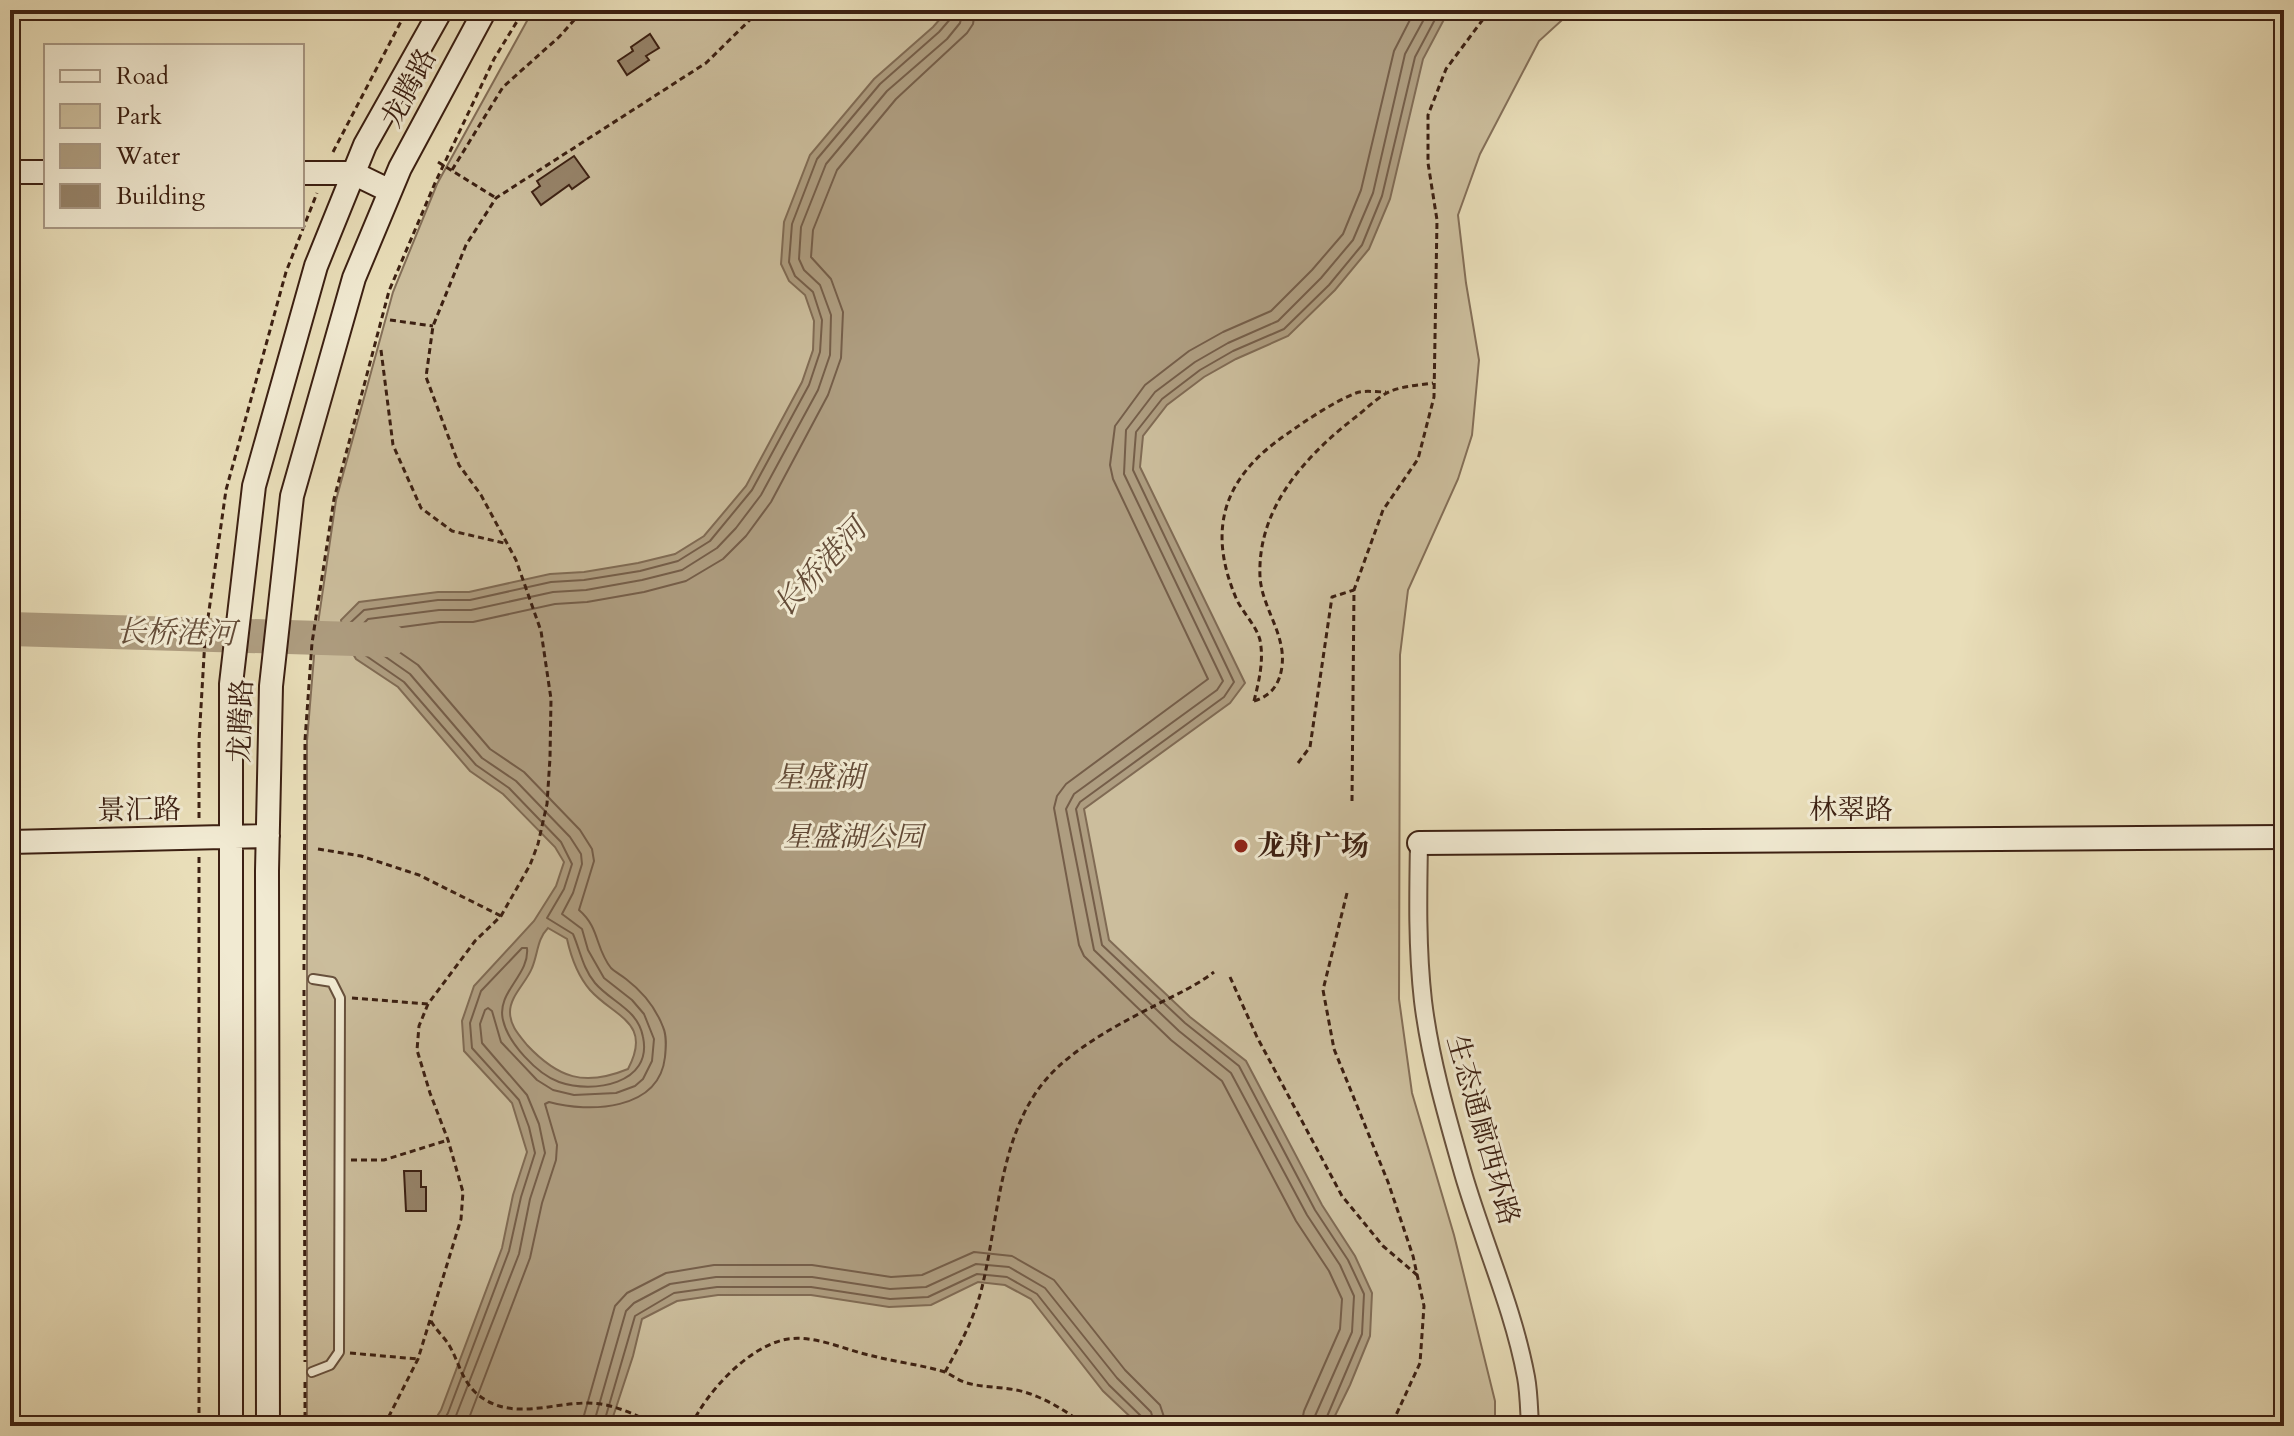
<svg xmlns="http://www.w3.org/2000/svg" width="2294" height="1436" viewBox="0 0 2294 1436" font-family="Cardo,'Noto Serif SC',serif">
<rect width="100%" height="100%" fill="#e9deb9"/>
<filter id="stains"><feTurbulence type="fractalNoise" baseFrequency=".0025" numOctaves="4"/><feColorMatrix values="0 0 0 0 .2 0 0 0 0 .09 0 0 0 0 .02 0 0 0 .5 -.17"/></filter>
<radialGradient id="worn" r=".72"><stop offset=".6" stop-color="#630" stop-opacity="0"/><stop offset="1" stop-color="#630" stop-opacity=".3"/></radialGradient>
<!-- green -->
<path fill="#ccbe9d" stroke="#846f58" stroke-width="2" d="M533 10H1573L1539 41 1480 154 1458 215 1466 283 1479 360 1472 435 1458 479 1408 590 1400 655 1399 999 1412 1093 1454 1235 1495 1401V1426H307V741L315 644 336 500 393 292 437 184Z"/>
<!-- water -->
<path fill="#ae9d80" stroke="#806b54" stroke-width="2" fill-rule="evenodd" d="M948 10H1449L1423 59 1390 199 1369 249 1335 290 1288 336 1236 359 1204 377 1167 405 1143 436 1140 467 1245 683 1230 703 1084 809 1109 940 1190 1017 1246 1061 1322 1205 1355 1256 1372 1293 1370 1336 1350 1385 1330 1426H1140L1103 1391 1031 1299 1005 1285 978 1282 931 1305 889 1307 811 1295H718L677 1301 642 1319 633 1356 610 1426H431L441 1410 502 1248 513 1195 527 1152 512 1103 464 1051 462 1021 474 986 534 921 556 886 564 862 555 847 503 794 470 771 398 687 356 659 343 637 341 620 359 602 438 592H469L550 574 584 572 638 563 675 554 704 536 746 486 802 382 813 350 814 321 805 295 789 281 781 264 784 222 810 155 874 79 933 27ZM548 928 567 939C571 957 578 976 590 990 614 1017 653 1022 628 1069 584 1087 558 1078 527 1045 519 1035 510 1026 510 1012 510 996 526 983 532 968 538 954 537 939 548 928Z"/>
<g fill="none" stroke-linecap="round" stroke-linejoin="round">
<!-- shore -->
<path stroke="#755e49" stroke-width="2" d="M440 1426 448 1413 509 1251 521 1197 535 1153 529 1127 519 1100 472 1048 470 1023 481 991 522 948H527C530 975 496 992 503 1020 508 1043 537 1074 559 1082 593 1094 653 1084 643 1037 638 1009 611 1002 595 983 583 969 580 950 573 934L547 918 564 889 572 864 561 842 509 788 476 765 404 682 362 653 351 635 350 623 364 610 438 600H470L551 582 584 580 640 571 678 561 710 541 752 490 809 385 820 352 822 320 813 292 795 276 789 262 792 224 817 159 880 84 939 32 952 17 953 10
M452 1426 519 1254 530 1199 545 1153 539 1124 527 1095 482 1043 480 1024 485 1010 488 1008 492 1011 501 1042 537 1080 553 1090 574 1095 616 1093 635 1086 643 1079 652 1061 654 1039 644 1014 632 1000 604 978 588 950 582 929 562 914 573 893 582 864 581 854 570 837 516 781 482 758 410 674 370 646 360 627 368 619 439 610H471L553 592 586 590 642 580 682 570 717 548 736 528 761 495 818 390 830 355 831 315 820 285 804 270 799 259 801 227 826 164 887 91 947 39 960 23 963 10
M466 1426 530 1258 542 1203 556 1160 557 1145 545 1104 549 1102C589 1113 659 1111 665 1057 666 1047 667 1036 663 1027 655 1006 643 992 626 979 621 975 615 972 611 968 595 948 600 928 579 910L594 861 592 849 580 830 524 772 490 749 418 665 379 638 377 633 380 630 440 622H473L555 604 587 602 644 592 686 581 723 559 746 536 771 502 828 395 841 358 843 312 831 279 811 257 813 230 837 170 896 99 967 33 973 24 975 10
M581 1426 615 1306 627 1293 666 1273 714 1265H812L891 1277 922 1275 974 1252 1012 1256 1054 1280 1125 1370 1160 1405 1167 1426
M593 1426 626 1311 634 1303 670 1284 716 1277H812L890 1289 926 1287 976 1264 1009 1267 1045 1288 1117 1378 1151 1412 1155 1426
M603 1426 635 1316 674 1293 717 1287H811L890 1299 928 1297 977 1274 1007 1277 1037 1294 1109 1385 1143 1418 1145 1426
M1301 1426 1304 1411 1340 1329 1342 1299 1329 1271 1296 1221 1222 1081 1171 1040 1084 956 1079 945 1054 808 1057 796 1066 784 1208 679 1113 479 1110 465 1115 426 1145 385 1189 351 1223 332 1271 311 1312 270 1343 234 1361 190 1394 51 1415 10
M1313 1426 1315 1416 1352 1332 1354 1296 1340 1265 1307 1215 1231 1073 1179 1031 1094 950 1066 809 1074 794 1217 690 1223 681 1124 474 1126 430 1155 392 1195 362 1228 343 1278 321 1321 278 1353 240 1373 193 1405 54 1429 10
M1323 1426 1362 1334 1364 1294 1348 1260 1315 1210 1239 1066 1185 1023 1102 945 1076 809 1080 802 1224 697 1234 682 1133 470 1136 432 1162 399 1200 370 1233 351 1284 329 1329 285 1362 245 1382 196 1415 57 1440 10"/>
<!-- river -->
<path stroke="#ae9d80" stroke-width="34" d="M10 629 389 640"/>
</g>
<!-- building -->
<path fill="#968369" stroke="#3c2012" stroke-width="2" d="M650 34 659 48 646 56 649 60 627 75 618 61 633 51 631 47Z
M574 156 589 177 572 189 569 185 541 205 532 192 540 186 537 181Z
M404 1171H421V1187H426V1211H406Z"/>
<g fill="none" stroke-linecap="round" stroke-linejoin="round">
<!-- lane casing -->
<g stroke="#67503c" stroke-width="12">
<path id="lane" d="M312 1372 330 1365 339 1352 340 998 332 982 313 979"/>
</g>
<!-- street casing -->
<g stroke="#67503c" stroke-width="20">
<path id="street" d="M1419 843C1418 895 1417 948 1423 1001 1430 1059 1447 1117 1463 1173 1483 1242 1513 1307 1526 1377 1529 1393 1529 1410 1530 1426"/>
</g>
<!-- secondary casing -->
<g stroke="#3c2012" stroke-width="26">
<path id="secondary" d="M10 172H46
M302 173H353L390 191
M10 842 268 836
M1419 843 2284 837
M231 1426V684L254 486 316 266 365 145 441 10
M268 1426 267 871 271 686 292 496 354 278 400 168 485 10"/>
</g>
<!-- path -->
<path stroke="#3c2012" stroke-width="3" stroke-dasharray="6 4" stroke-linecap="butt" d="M333 152 407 10
M438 162 496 198
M452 170 503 87 559 37 583 10
M390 320 433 326
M381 350 393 445 421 508 452 531 504 543
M1254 701C1271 696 1280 684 1282 666 1286 634 1262 608 1260 577 1257 508 1305 456 1357 416 1367 408 1379 396 1391 391 1404 386 1419 385 1433 383
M1254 701C1259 681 1264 661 1260 640 1256 625 1242 612 1236 598 1206 527 1225 476 1287 434 1305 421 1335 401 1356 393 1364 390 1376 392 1386 392
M1298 763 1310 747 1332 597 1354 590
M1352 801 1354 590 1383 510 1418 459 1434 397 1437 220 1428 163V115L1446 69 1490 10
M199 818V741L205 639 226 490 286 272 317 193
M318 849 361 856 419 875 501 916
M199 857V1426
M1347 893 1323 990 1334 1049 1388 1182 1413 1256 1424 1306 1420 1363 1391 1426
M304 970 305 740 312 643 334 499 389 291 435 183 494 59 524 10
M1230 977 1257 1037 1342 1196 1383 1246 1417 1275
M304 990 305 1362
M352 998 428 1004
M351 1160H384L448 1140
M431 1321C436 1330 444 1337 449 1345 459 1362 461 1379 476 1393 509 1422 549 1403 588 1403 612 1403 637 1415 657 1426
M350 1353 418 1359
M945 1372C961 1343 976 1315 983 1283 1000 1211 1000 1120 1058 1067 1086 1041 1123 1022 1156 1005 1177 994 1196 986 1214 972
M305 1382V1426
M384 1426 418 1359 461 1219 463 1192 448 1140 430 1093 417 1050 419 1026 428 1004 475 941 501 916 530 865 538 844 547 804 550 758 551 699 541 631 516 560 481 495 459 465 426 377 433 326 466 245 496 198 706 63 760 10
M691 1426C706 1393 746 1349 783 1340 812 1333 844 1350 873 1356 896 1362 922 1365 945 1372 952 1375 959 1381 967 1383 989 1389 1012 1386 1033 1395 1052 1402 1070 1414 1086 1426"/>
<!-- lane -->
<use href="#lane" stroke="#f1ead2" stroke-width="8"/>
<!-- street -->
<use href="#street" stroke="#f1ead2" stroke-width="16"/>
<!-- secondary -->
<use href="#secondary" stroke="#f1ead2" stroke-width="22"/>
</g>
<!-- markers -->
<circle fill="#8f2418" stroke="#f1ead2" stroke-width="3" cx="1241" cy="846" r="8"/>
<g text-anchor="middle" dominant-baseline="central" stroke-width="6" stroke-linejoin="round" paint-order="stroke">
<!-- street labels -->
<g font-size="28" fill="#3c2012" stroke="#f1ead2">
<text transform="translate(409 88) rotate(-62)">龙腾路</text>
<text transform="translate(241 721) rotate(-88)">龙腾路</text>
<text transform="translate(139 810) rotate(-1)">景汇路</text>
<text x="1851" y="810">林翠路</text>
<text transform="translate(1483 1130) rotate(74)">生态通廊西环路</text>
</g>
<!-- park labels -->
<g font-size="28" font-style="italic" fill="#604835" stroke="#f1ead2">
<text x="853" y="837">星盛湖公园</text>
</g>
<!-- poi labels -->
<g font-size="28" font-weight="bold" fill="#3c2012" stroke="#f1ead2" text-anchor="start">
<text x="1257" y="846">龙舟广场</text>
</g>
<!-- water labels -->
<g font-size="30" font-style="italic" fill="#644c38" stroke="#f1ead2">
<text transform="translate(820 568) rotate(-47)">长桥港河</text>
<text transform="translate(176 633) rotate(1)">长桥港河</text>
<text x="819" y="777">星盛湖</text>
</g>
</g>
<!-- margin -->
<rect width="2294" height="1436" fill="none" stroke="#e9deb9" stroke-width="40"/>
<rect x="12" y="12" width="2270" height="1412" fill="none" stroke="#3c2012" stroke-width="4"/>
<rect x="20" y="20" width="2254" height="1396" fill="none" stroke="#3c2012" stroke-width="2"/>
<!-- legend -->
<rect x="44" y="44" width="260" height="184" fill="#f1ead2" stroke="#a99985" stroke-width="2"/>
<rect x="60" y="70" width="40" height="12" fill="#f1ead2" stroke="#a99985" stroke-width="2"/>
<text x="116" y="84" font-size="24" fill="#3c2012">Road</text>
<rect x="60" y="104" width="40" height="24" fill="#ccbe9d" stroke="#a99985" stroke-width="2"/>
<text x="116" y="124" font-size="24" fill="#3c2012">Park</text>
<rect x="60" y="144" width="40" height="24" fill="#ae9d80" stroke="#a99985" stroke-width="2"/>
<text x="116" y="164" font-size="24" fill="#3c2012">Water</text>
<rect x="60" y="184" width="40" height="24" fill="#968369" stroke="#a99985" stroke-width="2"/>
<text x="116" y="204" font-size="24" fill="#3c2012">Building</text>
<rect width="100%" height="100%" filter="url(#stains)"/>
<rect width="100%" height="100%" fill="url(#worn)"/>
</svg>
